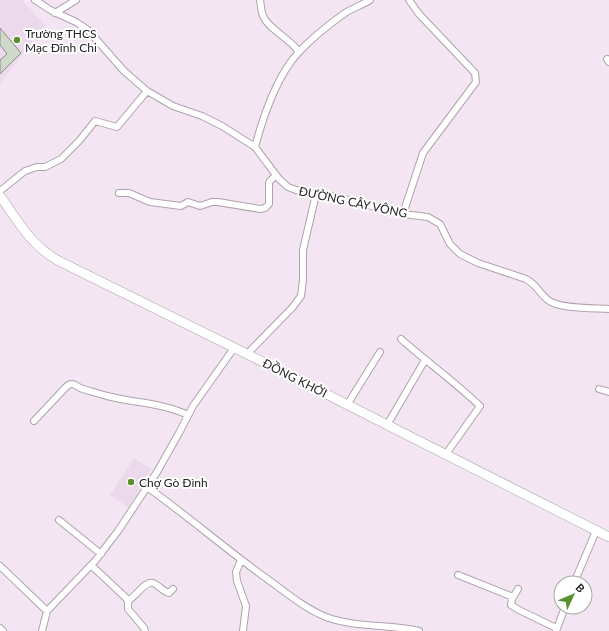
<svg xmlns="http://www.w3.org/2000/svg" width="609" height="631" viewBox="0 0 609 631" font-family="Lato,sans-serif">
<rect width="100%" height="100%" fill="#f3e6f2"/>
<!-- built -->
<path fill="#ecd9eb" d="M0 0H22L45 25 0 83Z
M134 458 151 469 128 507 110 495Z"/>
<!-- building -->
<path fill="#cfd8ca" stroke="#879082" d="M0 28 21 53 0 74V60L7 54 0 45Z"/>
<g fill="none" stroke-linecap="round" stroke-linejoin="round">
<!-- street casing -->
<g stroke="#afa2ae" stroke-width="8">
<path id="street" d="M35 0 52 11 76 22 88 30 124 71 147 91 173 106 202 116 222 126 255 147 279 179 288 187 296 190 316 194 329 195 403 214 428 217 440 224 450 244 460 254 478 263 526 279C537 285 539 293 548 300 558 309 595 308 609 309
M260 0C261 5 261 11 263 16 270 31 290 38 299 52
M55 13 76 0
M607 59 609 62
M255 147C263 117 277 76 298 53 310 40 331 23 345 13 353 8 362 5 370 0
M0 191 25 171 37 167H45L61 159 79 141 95 121 117 127 147 91
M119 193H129L150 202 181 206 188 202 200 206 212 202H218L260 209 265 208 269 204V183L270 181 276 175
M403 214 423 153 476 82 475 73 419 14 409 0
M401 339C427 362 455 382 480 406L446 454
M247 354 292 308 301 296 303 280V250L316 194
M599 389 609 392
M347 405 380 352
M34 421 66 387C68 385 69 384 72 384 75 384 79 388 83 389 90 391 99 394 107 396 134 403 163 403 188 415
M387 425 425 360
M147 487C189 517 228 551 270 581 288 594 306 609 326 617 356 628 389 624 419 631
M59 520 101 554
M241 560 236 572 237 581 246 606 243 631
M91 565 126 598 128 601V609L144 628 145 631
M0 566 47 611
M458 575 513 597
M574 583 596 531
M518 589 512 599 511 605 517 609 556 628
M128 601C135 597 146 580 153 583 159 585 162 591 169 593L173 589
M0 628 3 631
M42 631 47 611 95 561 118 531 157 472 179 433 193 406 234 348
M556 631 565 607"/>
</g>
<!-- secondary casing -->
<g stroke="#afa2ae" stroke-width="10">
<path id="secondary" d="M0 196C18 221 30 244 57 260L247 354 609 537"/>
</g>
<!-- street -->
<use href="#street" stroke="#fff" stroke-width="6"/>
<!-- secondary -->
<use href="#secondary" stroke="#fff" stroke-width="9"/>
</g>
<!-- markers -->
<g fill="#58912e" stroke="#fff" stroke-width="1.5">
<circle cx="17" cy="40" r="4"/>
<circle cx="131" cy="482" r="4"/>
</g>
<g text-anchor="middle" dominant-baseline="central" stroke-width="4" stroke-linejoin="round" paint-order="stroke">
<!-- poi labels -->
<g font-size="12" fill="#272227" stroke="#fff" text-anchor="start">
<text x="25" y="33">Trường THCS<tspan x="25" dy="14">Mạc Đĩnh Chi</tspan></text>
<text x="139" y="482">Chợ Gò Đình</text>
</g>
<!-- street labels -->
<g font-size="12" fill="#272227" stroke="#fff">
<text transform="translate(353 202) rotate(12)">ĐƯỜNG CÂY VÔNG</text>
<text transform="translate(295 378) rotate(27)">ĐỒNG KHỞI</text>
</g>
</g>
<!-- north arrow -->
<g transform="translate(573 595) rotate(46)"><circle r="19" fill="#ffffff" stroke="#a9a7a9"/>
<path d="M0-3L7 15L0 10L-7 15Z" fill="#58912e"/>
<text y="-6" font-size="11" font-weight="bold" text-anchor="middle" fill="#272227">B</text>
</g>
</svg>
